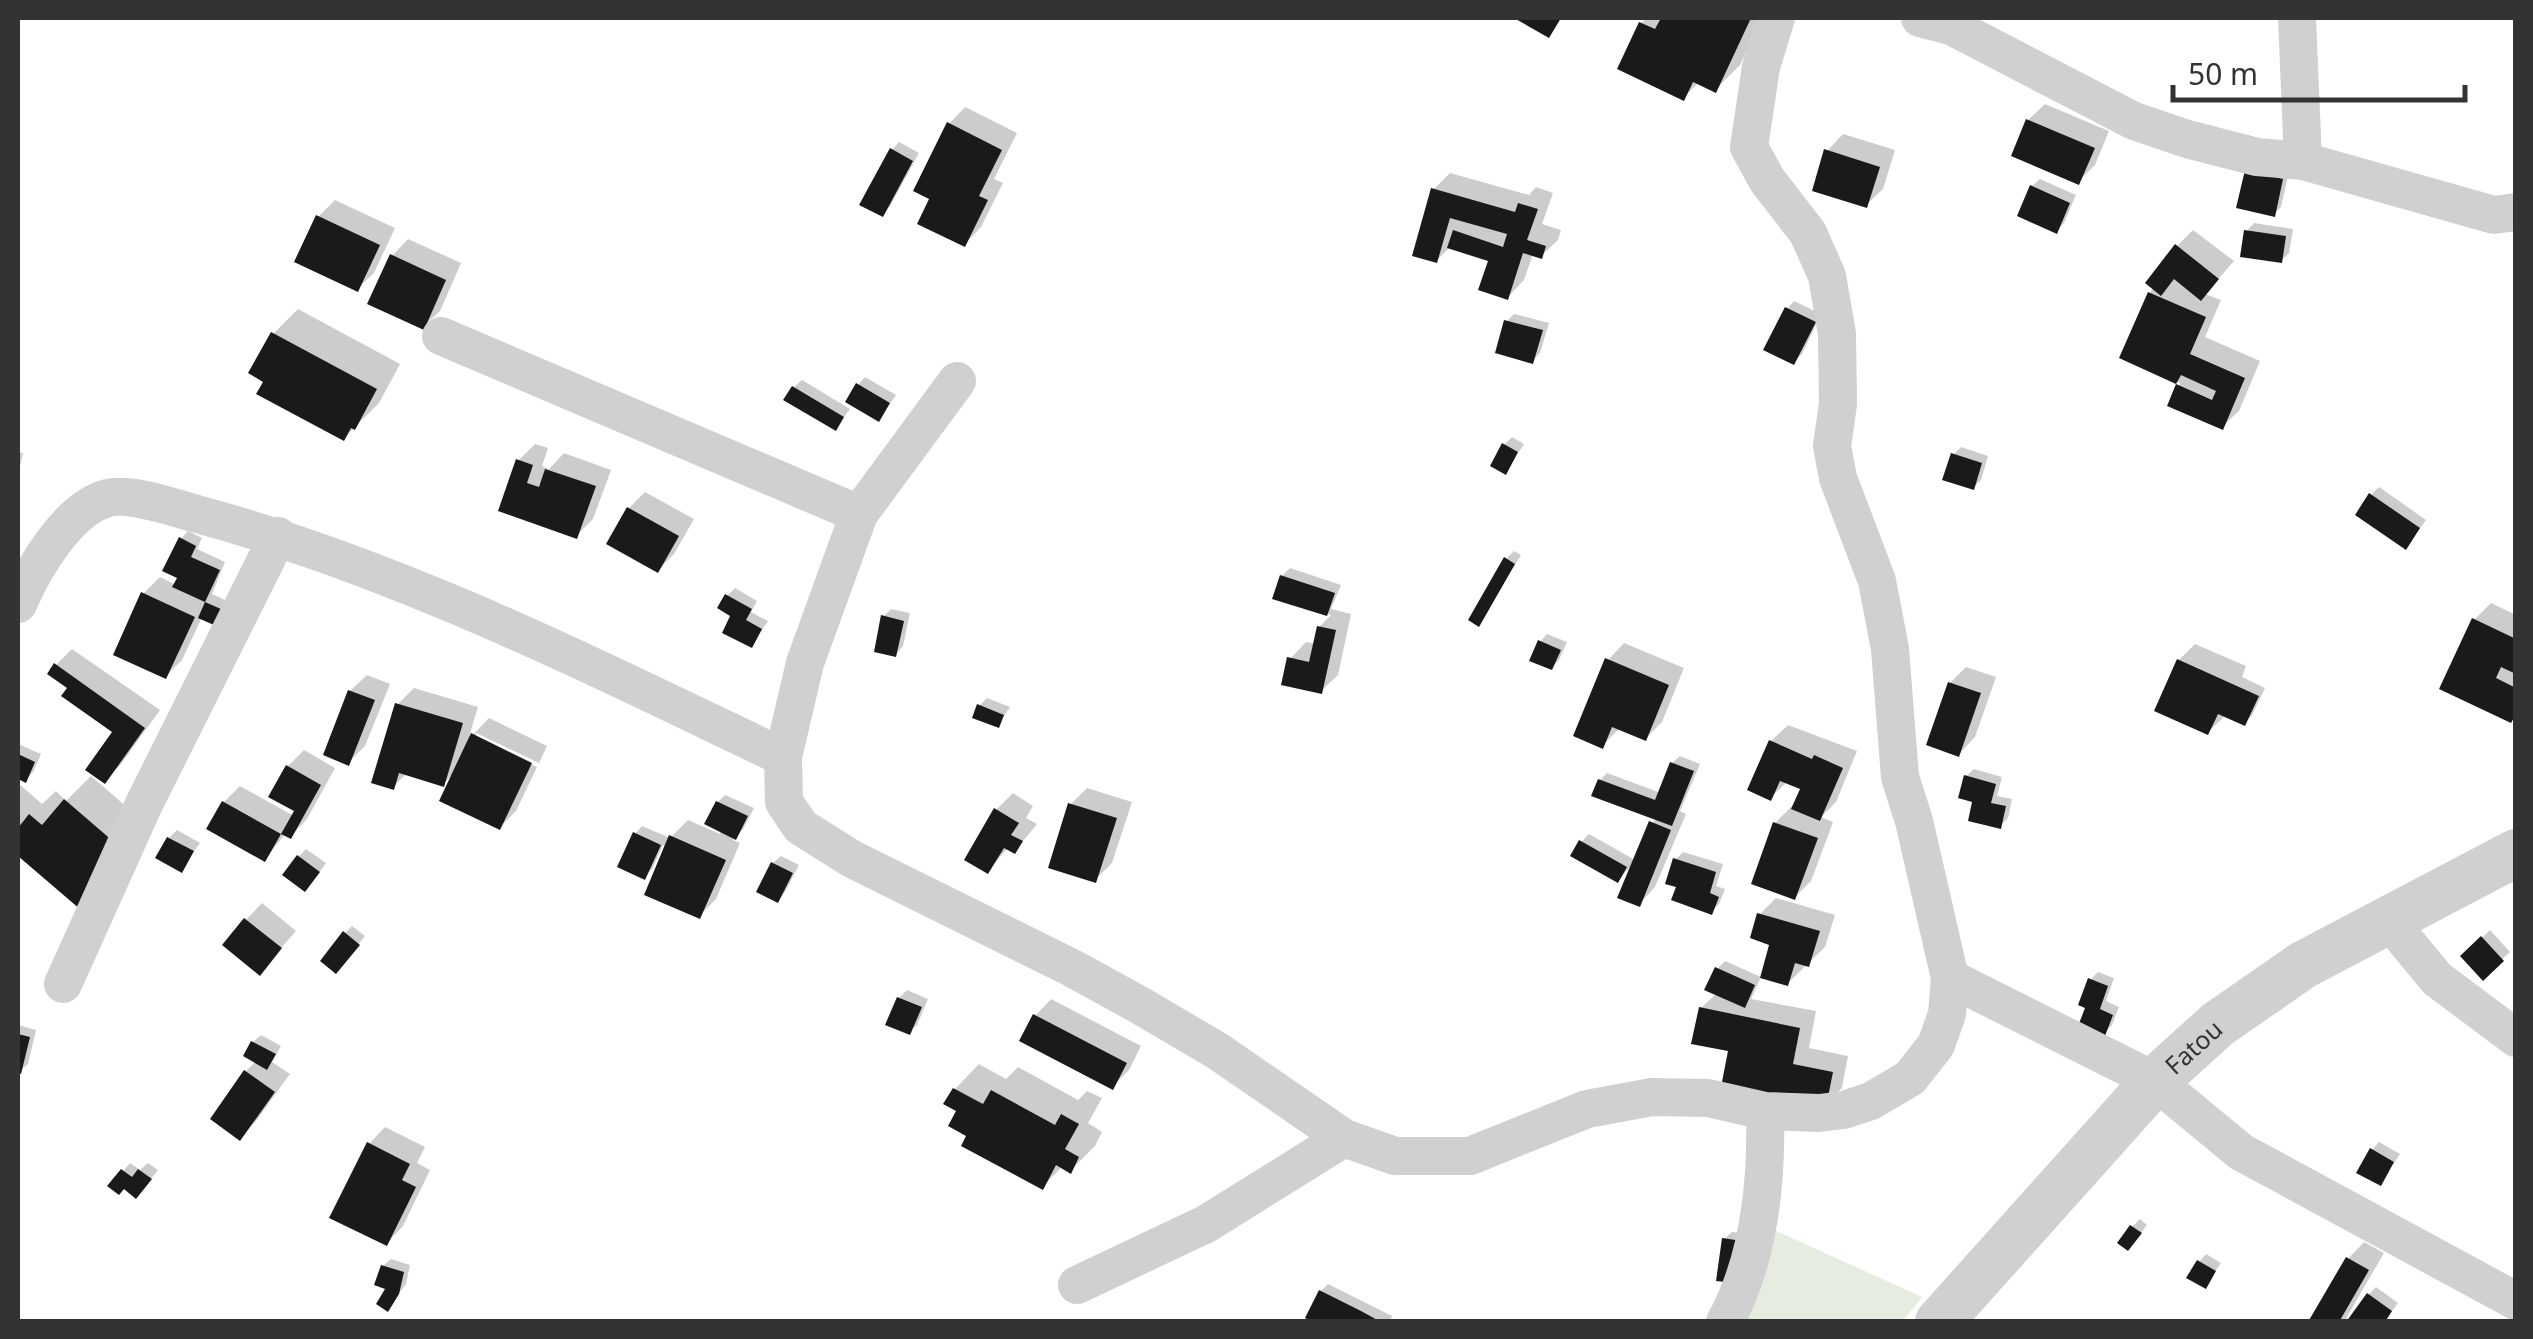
<svg xmlns="http://www.w3.org/2000/svg" width="2533" height="1339" viewBox="0 0 2533 1339" font-family="'Noto Sans',sans-serif">
<rect width="100%" height="100%" fill="#fff"/>
<!-- green -->
<path fill="#e6ecdf" d="M1774 1230 1922 1297 1903 1321 1742 1322Z"/>
<!-- shadow -->
<path fill="#0003" d="M1647 18H1762L1740 65 1715 90 1699 82 1683 98 1641 23Z
M2045 104 2109 131 2095 165 2078 182 2028 120Z
M965 107 1017 133 994 179 1003 183 981 227 965 244 932 198 949 124Z
M1843 134 1895 150 1883 189 1866 205 1827 151Z
M899 142 919 153 890 206 883 214 892 150Z
M2247 171 2289 172 2281 207 2274 214Z
M1450 173 1529 195 1536 187 1553 193 1542 224 1561 230 1558 240 1541 256 1533 254 1524 280 1508 297 1491 259 1451 246 1437 260 1433 190Z
M2040 179 2076 195 2064 223 2056 231 2032 186Z
M335 200 395 228 374 273 357 289 318 217Z
M2254 223 2293 229 2289 253 2281 261 2247 231Z
M2193 230 2234 261 2205 294 2221 300 2205 337 2260 361 2239 411 2222 427 2170 405 2180 383 2122 357 2150 293 2177 246Z
M408 239 461 263 440 311 423 327 392 256Z
M1794 301 1821 314 1802 354 1794 362 1787 309Z
M298 309 400 364 379 403 344 438 266 381 273 334Z
M1514 314 1549 323 1540 353 1532 361 1507 321Z
M865 377 896 395 879 419 858 385Z
M802 380 850 409 836 428 794 387Z
M1512 437 1524 444 1506 472 1504 445Z
M535 444 548 448 542 466 549 469 564 453 611 470 593 519 576 536 501 510 519 460Z
M1961 447 1988 456 1981 480 1973 488 1954 454Z
M18 452 23 453 18 476Z
M2379 487 2426 520 2406 547 2371 495Z
M645 492 694 519 674 554 658 570 629 508Z
M188 531 202 538 197 549 225 562 212 594 236 605 202 617 182 660 166 676 143 594 160 577 176 585 180 577 181 539Z
M1514 551 1521 555 1479 624 1506 559Z
M1290 568 1341 585 1331 609 1351 614 1338 675 1321 691 1290 659 1306 642 1315 644 1319 627 1331 615 1275 597 1282 576Z
M735 588 757 601 751 612 768 621 752 645 734 615 727 596Z
M2491 603 2516 615V715L2511 720 2474 620Z
M891 609 910 613 903 646 896 654 883 617Z
M1547 634 1567 642 1559 660 1551 668 1540 642Z
M1624 643 1684 668 1662 722 1646 738 1620 728 1602 746 1608 660Z
M2195 644 2246 666 2242 677 2265 688 2252 715 2245 723 2226 715 2208 732 2179 660Z
M72 649 160 710 121 764 105 781 115 731 71 687 56 665Z
M1966 667 1996 677 1975 737 1959 754 1950 683Z
M367 675 390 684 365 746 348 763 350 691Z
M414 688 478 707 468 740 489 718 547 746 539 763 476 733V738L537 767 516 811 500 827 453 774 443 784 407 773 393 787 398 704Z
M987 698 1010 707 998 725 979 706Z
M1788 725 1857 751 1836 802 1821 817 1833 822 1811 881 1795 897 1775 823 1792 806 1795 807 1803 788 1788 781 1770 798 1771 741Z
M18 744 41 754 33 772 25 780 18 776Z
M304 750 335 768 307 819 291 836 286 833 265 859 224 802 240 786 294 816 298 810 288 766Z
M1680 756 1700 764 1680 811 1686 814 1655 887 1639 904 1633 864 1618 880 1581 842 1589 834 1635 860 1656 817 1600 780 1607 773 1661 793 1672 763Z
M1974 769 2002 777 1997 796 2012 799 2008 818 2000 826 1975 800 1966 776Z
M91 776 152 829 81 907 18 852V783L42 804 56 791 66 801Z
M1087 788 1132 802 1112 863 1095 880 1071 804Z
M1013 793 1033 806 1026 818 1037 824 1015 851 1008 848 987 871 996 810Z
M725 795 754 808 743 829 733 840 740 843 716 899 699 916 667 847 663 845 652 869 644 877 635 834 642 826 670 838 688 820 720 834 718 802Z
M177 830 200 843 181 870 169 838Z
M306 849 326 863 313 881 299 856Z
M1683 852 1723 864 1716 886 1725 889 1719 904 1711 912 1679 885 1675 860Z
M781 856 799 865 785 892 778 900 773 863Z
M1776 898 1835 915 1825 947 1788 983 1760 914Z
M262 903 296 931 260 972 246 920Z
M352 926 365 936 343 963 345 933Z
M2490 930 2510 952 2483 977 2463 956Z
M1725 961 1761 977 1751 999 1816 1011 1809 1048 1848 1056 1842 1088 1825 1104 1731 1049 1701 1008 1717 993V969Z
M2098 972 2114 978 2106 1001 2119 1007 2112 1025 2104 1033 2088 1007 2090 980Z
M907 990 928 999 917 1025 909 1032 899 998Z
M1051 999 1141 1046 1129 1070 1112 1087 1035 1016Z
M18 1025 36 1030 28 1064 20 1071Z
M261 1035 281 1046 272 1062 290 1074 256 1121 240 1137 246 1071 256 1061 253 1042Z
M979 1064 1006 1079 1018 1067 1078 1100 1087 1091 1102 1098 1088 1123 1102 1132 1095 1146 1070 1171 1063 1166 1042 1187 970 1135 955 1089Z
M385 1127 425 1147 417 1163 430 1170 403 1226 387 1243 369 1144Z
M2379 1142 2400 1154 2380 1183 2372 1150Z
M130 1163 140 1170 148 1163 158 1170 144 1188 111 1186Z
M2140 1219 2147 1225 2135 1241 2132 1227Z
M1732 1232 1755 1234 1742 1282 1724 1239Z
M2364 1242 2384 1253 2344 1322H2311L2348 1259Z
M2206 1254 2221 1263 2205 1286 2199 1262Z
M391 1259 410 1265 406 1284 388 1308 389 1288 383 1266Z
M1328 1284 1392 1316 1390 1322H1317L1321 1291Z
M2376 1287 2398 1303 2384 1322 2369 1294Z"/>
<!-- building -->
<path fill="#1a1a1a" d="M1514 18H1561L1549 38Z
M1661 18H1751L1716 93 1693 82 1684 101 1617 69 1639 22 1655 29Z
M2026 119 2095 148 2079 185 2011 156Z
M947 122 1002 150 979 196 988 200 965 247 917 224 929 199 913 191Z
M890 148 913 161 883 217 859 205Z
M1824 149 1880 167 1867 208 1812 191Z
M2245 170 2283 179 2275 217 2236 208Z
M2030 185 2070 203 2057 234 2017 216Z
M1431 188 1515 212 1518 203 1538 209 1527 240 1546 246 1542 259 1523 253 1508 300 1478 290 1488 261 1447 248 1453 230 1503 247 1507 234 1450 218 1437 263 1412 256Z
M316 215 380 245 358 292 294 262Z
M2244 230 2286 236 2282 263 2240 257Z
M2175 244 2219 279 2201 301 2174 279 2161 296 2145 283Z
M390 254 446 280 424 330 367 304Z
M2148 292 2206 317 2190 354 2245 378 2223 430 2167 406 2176 384 2212 400 2216 391 2181 375 2176 384 2119 358Z
M1785 307 1816 322 1794 365 1763 350Z
M1504 320 1543 330 1533 364 1495 353Z
M271 332 377 389 355 430 351 428 344 441 256 394 263 382 248 373Z
M856 383 890 403 879 422 845 402Z
M792 386 844 417 836 431 783 400Z
M1502 443 1518 452 1506 475 1490 466Z
M1951 453 1982 463 1974 490 1942 480Z
M516 459 533 465 527 483 539 487 545 469 596 486 577 539 498 511Z
M2369 493 2420 528 2406 550 2355 515Z
M627 507 679 536 658 573 606 544Z
M179 537 196 546 191 557 220 570 205 602 172 587 177 578 162 571Z
M1504 557 1515 564 1479 627 1468 620Z
M1280 575 1335 593 1327 616 1272 599Z
M141 592 195 617 166 679 113 655Z
M725 594 752 609 746 620 762 629 752 648 722 633 730 616 717 608Z
M205 602 230 613 223 629 198 618Z
M881 615 904 621 896 657 874 652Z
M2472 618 2516 639V674L2501 667 2496 678 2516 688V714L2511 723 2439 689Z
M1317 626 1336 630 1322 694 1281 685 1287 657 1309 662Z
M1538 640 1561 650 1552 670 1529 661Z
M1605 658 1669 685 1646 741 1612 727 1603 749 1573 736Z
M2177 659 2259 696 2245 726 2218 714 2208 735 2154 711Z
M54 663 145 728 105 784 85 770 112 732 61 696 67 688 47 674Z
M1948 682 1981 693 1959 757 1926 745Z
M348 690 375 700 349 766 323 755Z
M395 703 463 723 444 787 399 773 394 790 371 783Z
M977 704 1004 715 999 728 972 718Z
M471 733 532 763 500 830 439 801Z
M1769 740 1812 759 1814 755 1843 768 1820 821 1791 809 1800 789 1780 781 1771 801 1747 790Z
M18 754 35 762 26 783 18 779Z
M1670 762 1694 771 1672 826 1591 796 1598 779 1655 800Z
M286 765 321 785 291 839 281 834 294 811 268 797Z
M1964 775 1996 784 1991 803 2006 806 2001 829 1968 821 1972 802 1958 798Z
M64 799 129 855 81 910 18 856V828L29 814 42 825Z
M222 801 281 834 265 862 206 829Z
M716 801 748 816 736 840 704 824Z
M1068 803 1117 818 1096 883 1048 868Z
M994 808 1019 823 1011 835 1023 841 1015 854 1004 848 988 874 964 860Z
M1649 821 1671 830 1640 907 1617 898Z
M1773 822 1818 838 1795 900 1751 884Z
M633 832 661 845 645 880 617 867Z
M669 835 726 860 700 919 644 895Z
M167 837 194 851 182 873 155 858Z
M1579 840 1627 867 1618 883 1570 856Z
M297 855 320 872 305 892 282 875Z
M1673 858 1716 872 1710 893 1719 897 1712 915 1671 900 1676 887 1665 884Z
M771 862 793 873 778 903 756 892Z
M1757 913 1820 931 1809 967 1795 963 1788 986 1760 978 1769 945 1750 938Z
M244 918 282 948 260 976 222 945Z
M343 931 360 945 336 974 320 961Z
M2481 936 2504 961 2483 981 2460 956Z
M1715 967 1755 985 1745 1008 1704 990Z
M2088 978 2108 986 2100 1009 2113 1015 2105 1036 2078 1026 2085 1008 2078 1005Z
M897 997 922 1007 910 1035 885 1025Z
M1699 1007 1800 1028 1793 1064 1833 1072 1826 1107 1721 1087 1728 1051 1691 1044Z
M1033 1014 1127 1063 1113 1090 1019 1041Z
M18 1034 30 1037 21 1074 18 1073Z
M251 1041 276 1054 267 1070 243 1056Z
M244 1070 275 1092 240 1141 210 1119Z
M953 1088 983 1104 991 1090 1055 1125 1061 1114 1079 1124 1065 1149 1079 1157 1071 1174 1056 1165 1043 1190 961 1146 966 1136 948 1126 956 1111 943 1104Z
M367 1142 410 1164 402 1180 416 1187 387 1246 329 1218Z
M2370 1148 2394 1162 2381 1186 2356 1173Z
M121 1169 132 1177 138 1169 152 1179 136 1199 124 1189 119 1195 107 1186Z
M2130 1225 2142 1233 2128 1251 2117 1243Z
M1722 1238 1749 1242 1743 1284 1716 1281Z
M2346 1257 2369 1270 2339 1322H2308Z
M2197 1260 2216 1271 2206 1289 2186 1278Z
M381 1265 404 1272 399 1294 388 1312 376 1304 385 1289 374 1285Z
M1319 1290 1361 1311 1381 1322H1312L1305 1318Z
M2367 1293 2392 1311 2385 1322H2346Z"/>
<g fill="none" stroke-linecap="round" stroke-linejoin="round">
<!-- minor -->
<path stroke="#d0d0d0" stroke-width="38" d="M1920 18 1951 26 2134 121 2187 139 2257 157 2303 161 2494 215 2516 212
M2297 18 2303 161
M441 336 859 514
M957 381 859 514 805 663 783 757 784 802 801 827 852 859 1072 968 1141 1006 1216 1050 1344 1138 1395 1156H1470L1587 1109 1652 1097 1708 1098 1765 1111 1819 1113 1844 1110 1871 1101 1910 1078 1936 1045 1947 1014 1950 978 1914 821 1900 777 1890 649 1877 581 1838 478 1832 446 1838 404 1837 334 1827 276 1808 233 1767 180 1749 147 1761 67 1776 18
M18 604C33 569 68 508 108 498 130 492 175 508 197 514 401 569 592 666 783 757
M2389 921 2437 979 2516 1038
M1950 978 2155 1081 2241 1152 2516 1301
M63 984 144 804 278 536
M1077 1285 1206 1224 1344 1138
M1725 1322C1759 1260 1767 1181 1765 1111"/>
<!-- tertiary -->
<path stroke="#d0d0d0" stroke-width="48" id="s1" d="M1939 1322 2155 1081 2218 1024 2303 965 2516 853"/>
</g>
<g text-anchor="middle" dominant-baseline="central" stroke-width="10" stroke-linejoin="round" paint-order="stroke">
<!-- street labels -->
<g font-size="25" fill="#333" stroke="#fff">
<text stroke="none"><textPath href="#s1" startOffset="375">Fatou</textPath></text>
</g>
</g>
<!-- border -->
<rect width="2533" height="1339" fill="none" stroke="#333333" stroke-width="40"/>
<!-- scale -->
<path d="M2173 85v15h292v-15" fill="none" stroke="#333333" stroke-width="5"/>
<text x="2188" y="85" font-size="30" fill="#333333" stroke="#ffffff" stroke-width="8" paint-order="stroke">50 m</text>
</svg>
